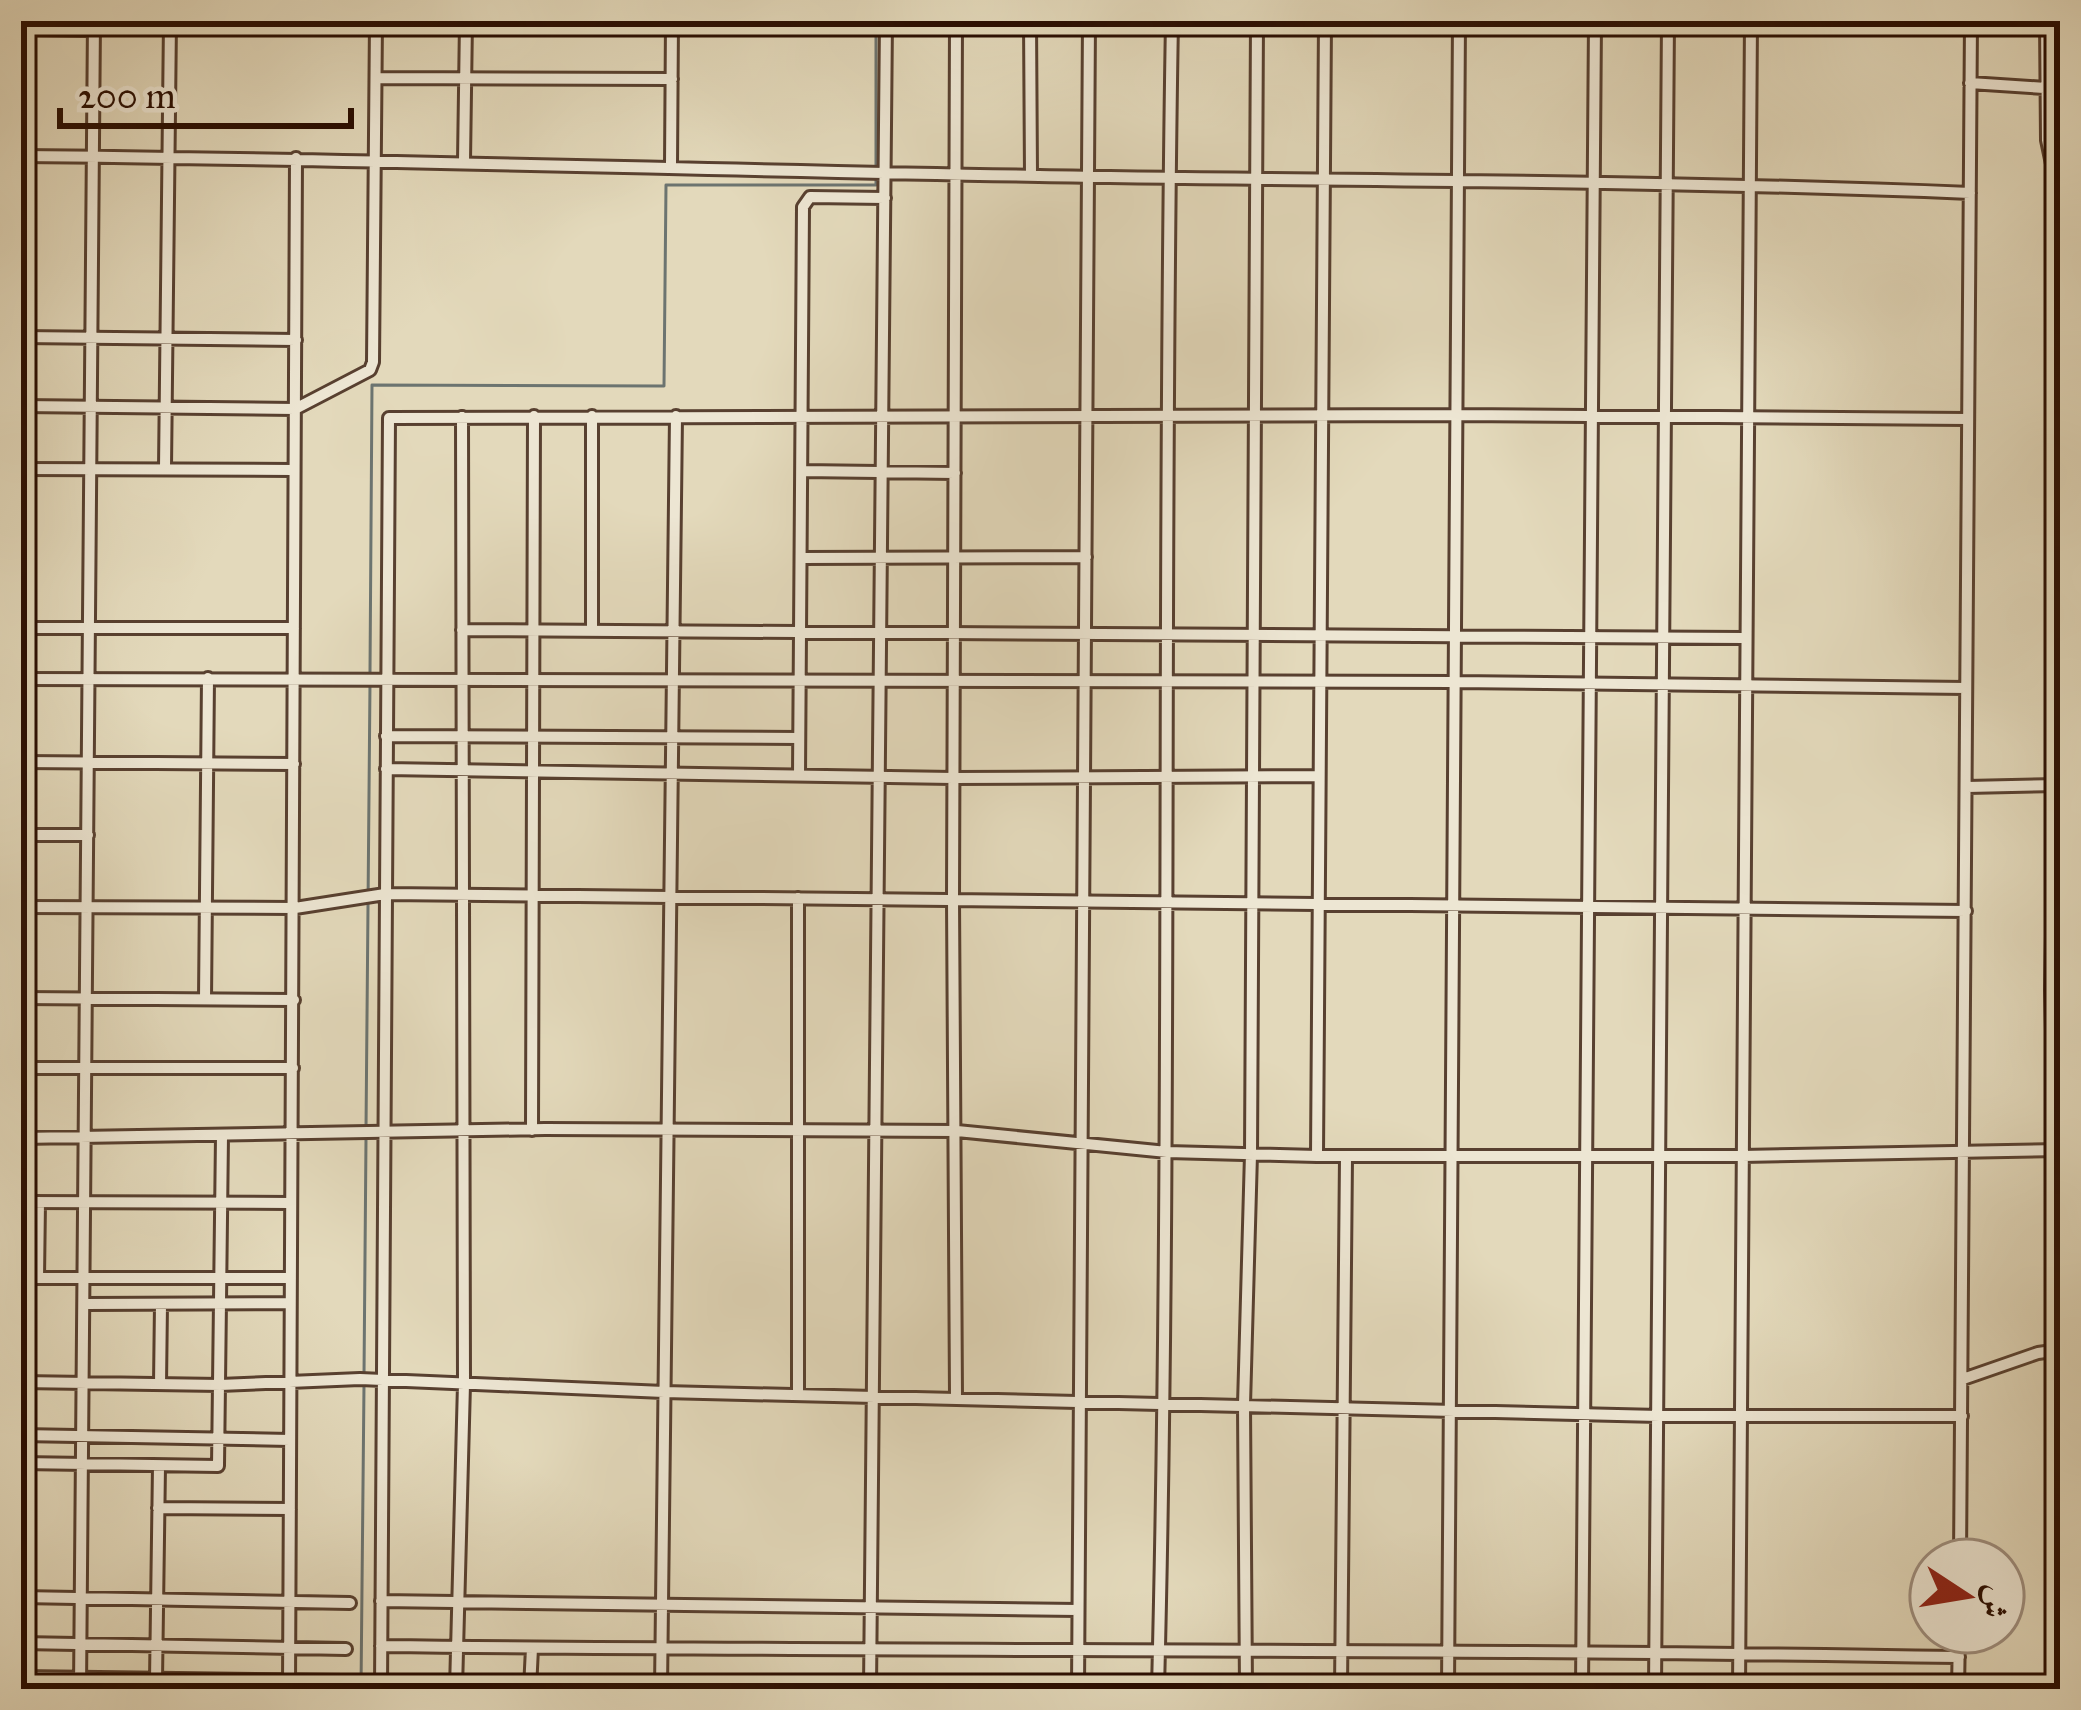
<svg xmlns="http://www.w3.org/2000/svg" width="2081" height="1710" viewBox="0 0 2081 1710" font-family="'IM FELL Great Primer',Amiri,serif">
<rect width="100%" height="100%" fill="#e3d9bb"/>
<filter id="stains"><feTurbulence type="fractalNoise" baseFrequency=".00167" numOctaves="4"/><feColorMatrix values="0 0 0 0 .2 0 0 0 0 .09 0 0 0 0 .02 0 0 0 .5 -.17"/></filter>
<radialGradient id="worn" r=".72"><stop offset=".6" stop-color="#630" stop-opacity="0"/><stop offset="1" stop-color="#630" stop-opacity=".3"/></radialGradient>
<g fill="none" stroke-linecap="round" stroke-linejoin="round">
<!-- stream -->
<path stroke="#6c7470" stroke-width="3" d="M876 169V21
M370 673 372 385 664 386 666 185H876V179
M366 1129 370 683
M364 1375 366 1139
M361 1689 364 1385"/>
<!-- minor casing -->
<g stroke="#584030" stroke-width="16">
<path id="minor" d="M1030 21 1031 175
M2046 21 2047 140 2060 202
M21 29 94 30
M376 78 672 79
M1970 83 2060 89
M21 156C361 159 700 170 1039 176 1350 181 1660 180 1970 193
M464 161 466 21
M671 165 672 21
M21 337 296 340
M21 406 295 409 370 370 373 362 376 21
M165 468 170 21
M21 469 294 470
M802 471 955 473
M801 558 1086 557
M21 628H294
M462 630 1744 638
M592 630V416
M21 679 1455 682 1966 688
M386 736 799 738
M21 762 294 764
M386 769 953 778 1318 776
M799 775 803 207 810 197 885 198
M1967 787 2059 785
M21 835H88
M798 898V1394
M21 907 295 908 385 894 1966 911
M21 998 294 1000
M205 999 208 678
M21 1068H293
M532 1130 534 416
M21 1138 545 1129 957 1131 1167 1152 1317 1156H1742L2060 1150
M2055 1150 2051 990 2060 507
M1317 1156 1325 21
M21 1202 290 1203
M21 1278H290
M38 1278 39 1202
M85 1304 289 1303
M1963 1379 2038 1353 2060 1350
M21 1382 220 1385 360 1379 664 1392 1659 1416H1962
M160 1384 161 1304
M956 1397 953 899 956 21
M21 1435 290 1440
M21 1463 218 1466 222 1136
M158 1508 290 1509
M1960 1560 1971 21
M21 1597 350 1603
M381 1601 1078 1610
M21 1643 346 1649
M381 1646C907 1652 1433 1648 1959 1657
M21 1677 342 1681
M156 1680 159 1466
M80 1689 94 21
M289 1689 296 158
M381 1689 389 418 1457 415 1967 419
M456 1689 464 1384 462 417
M530 1689 532 1648
M661 1689 676 416
M870 1689 886 21
M1078 1689 1089 21
M1158 1689C1172 1133 1162 577 1172 21
M1246 1689 1244 1405 1251 1154 1257 21
M1341 1689 1346 1157
M1448 1689 1459 21
M1582 1689 1595 21
M1655 1689 1668 21
M1739 1689 1751 21
M1958 1689 1959 1632"/>
</g>
<!-- minor -->
<use href="#minor" stroke="#ede6d3" stroke-width="10"/>
</g>
<!-- margin -->
<rect width="2081" height="1710" fill="none" stroke="#e3d9bb" stroke-width="72"/>
<rect x="24" y="24" width="2033" height="1662" fill="none" stroke="#290d01" stroke-width="6"/>
<rect x="36" y="36" width="2009" height="1638" fill="none" stroke="#290d01" stroke-width="3"/>
<!-- north arrow -->
<g transform="translate(1967 1596) rotate(102)"><circle r="57" fill="#ede6d3" stroke="#9f8f7f" stroke-width="3"/>
<path d="M0-9L21 45L0 30L-21 45Z" fill="#8f2418"/>
<text y="-18" font-size="33" font-weight="bold" text-anchor="middle" fill="#290d01">ش</text>
</g>
<!-- scale -->
<path d="M60 108v18h291v-18" fill="none" stroke="#290d01" stroke-width="6"/>
<text x="78" y="108" font-size="36" fill="#290d01" stroke="#ede6d3" stroke-width="9" paint-order="stroke">200 m</text>
<rect width="100%" height="100%" filter="url(#stains)"/>
<rect width="100%" height="100%" fill="url(#worn)"/>
</svg>
